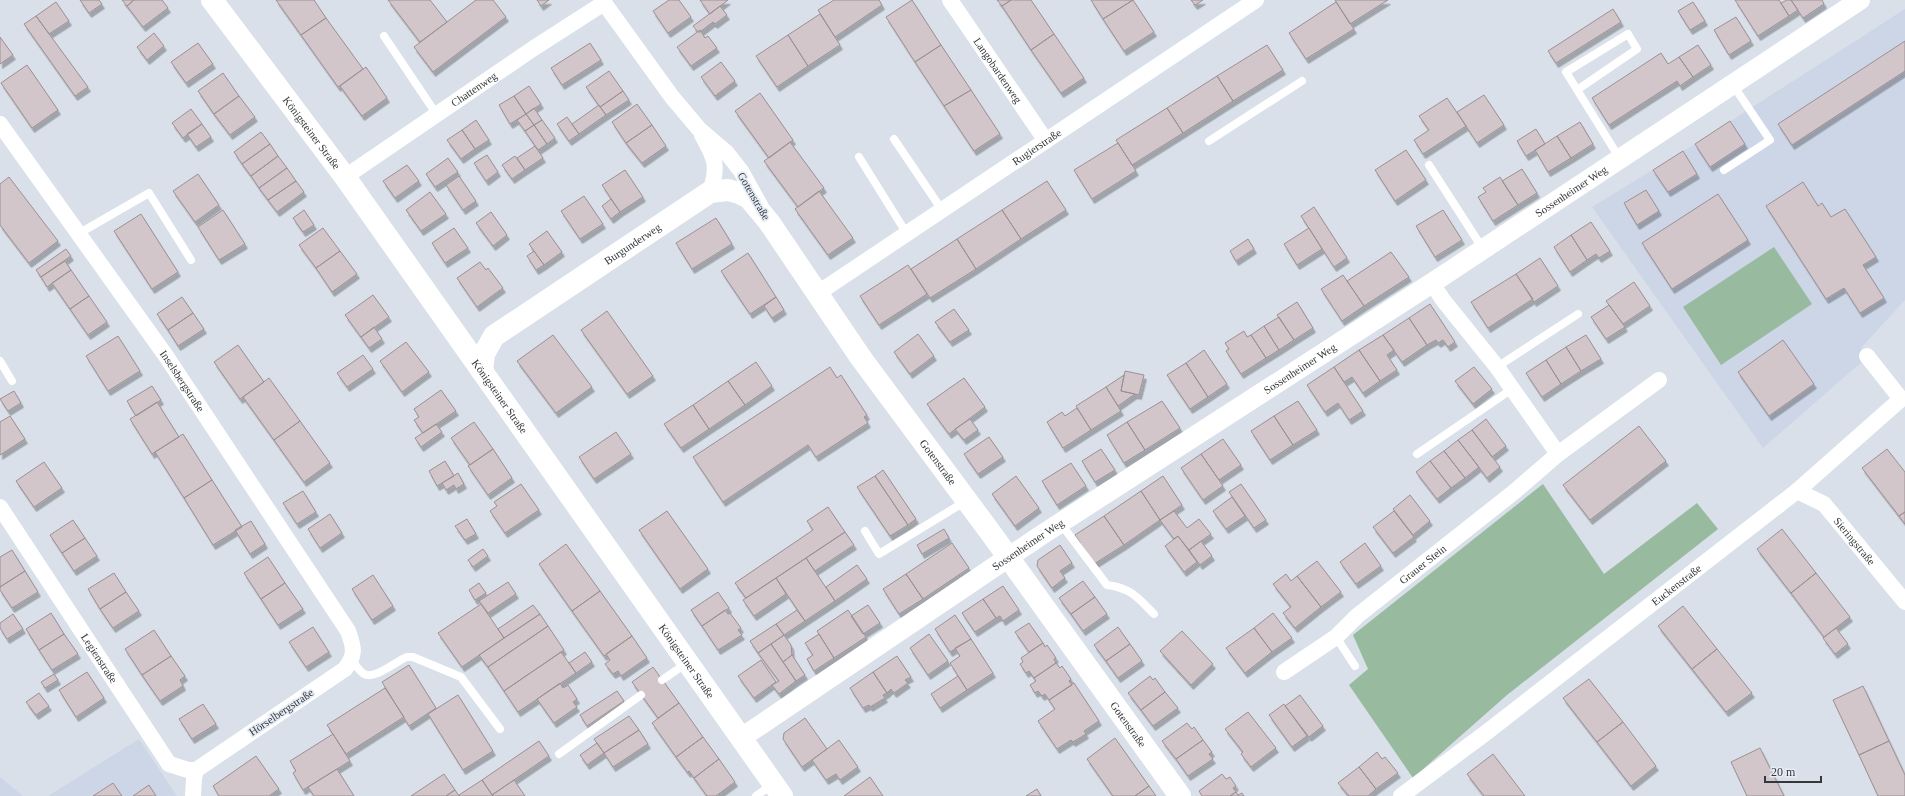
<svg xmlns="http://www.w3.org/2000/svg" width="1905" height="796" viewBox="0 0 1905 796" font-family="'Times New Roman',serif">
<defs>
<filter id="shadow"><feDropShadow dx="2.5" dy="4.5" stdDeviation="0" flood-color="#0004"/></filter>
</defs>
<rect width="100%" height="100%" fill="#d9e0e9"/>
<!-- built -->
<path fill="#ccd6e7" d="M1905 9V300L1861 348 1865 359 1763 448 1592 207 1695 144Z
M139 739 177 796H48Z
M0 777 23 796H0Z"/>
<!-- green -->
<path fill="#98ba9f" d="M1774 247 1812 304 1721 365 1683 307Z
M1543 484 1604 574 1697 503 1718 529 1507 695 1413 778 1349 685 1368 669 1353 635Z"/>
<!-- building -->
<path fill="#d3c6cb" stroke="#9b9094" filter="url(#shadow)" d="M80 0H99L102 4 89 13Z
M122 0H134L127 6Z
M134 0H162L168 8 143 27 127 6Z
M276 0H314L326 18 301 35Z
M388 0H430L447 22 420 42Z
M476 0H493L506 17 433 72 414 47Z
M537 0H549L541 6Z
M669 0H679L691 17 668 33 653 11Z
M700 0H728L710 14Z
M834 0H879L882 5 835 37 818 10Z
M912 0 941 45 915 62 886 17Z
M997 0H1011L1002 6Z
M1011 0H1031L1054 34 1031 50 1002 6Z
M1091 0H1133L1103 19Z
M1133 0 1154 32 1124 51 1103 19Z
M1191 0H1203L1195 5Z
M1335 0H1388L1350 24Z
M1735 0H1779L1789 16 1758 36Z
M1787 0H1791L1798 10 1789 16 1781 3Z
M1791 0H1822L1824 4 1803 18Z
M56 2 69 21 49 34 36 16Z
M1336 2 1354 29 1306 59 1289 33Z
M1693 2 1705 21 1690 30 1678 11Z
M720 6 727 15 715 24 713 22 700 32H698L693 26Z
M1613 9 1621 22 1556 63 1548 51Z
M820 14 840 45 808 66 788 35Z
M36 16 88 87 75 96 24 24Z
M1736 17 1751 41 1729 55 1714 30Z
M326 18 363 69 338 87 301 35Z
M700 30 705 38 708 36 717 48 691 66 677 47Z
M154 33 164 46 147 60 137 47Z
M1054 34 1084 78 1061 93 1031 50Z
M788 35 808 66 777 87 756 56Z
M0 37 13 55 0 64Z
M1905 41V71L1792 145 1778 124Z
M198 43 213 64 186 83 171 62Z
M590 43 601 60 562 85 551 68Z
M941 45 971 90 944 106 915 62Z
M1267 45 1283 70 1233 101 1217 76Z
M1698 45 1711 65 1693 77 1679 57Z
M1661 53 1668 64 1679 57 1693 77 1680 86 1677 81 1609 125 1592 98Z
M721 62 735 81 715 96 701 77Z
M27 65 58 110 32 128 1 83Z
M366 67 387 98 362 116 340 86Z
M609 71 623 91 600 107 586 87Z
M223 73 239 96 214 114 198 91Z
M1217 76 1233 101 1183 133 1167 108Z
M529 86 541 104 526 114 514 96Z
M971 90 1000 134 974 151 944 106Z
M623 91 629 100 606 115 600 107Z
M760 93 793 140 769 158 735 111Z
M1484 95 1504 125 1477 143 1457 112Z
M239 96 255 117 230 135 214 114Z
M514 96 526 114 510 124 499 105Z
M1447 98 1466 126 1423 154 1414 140 1429 130 1419 116Z
M637 104 652 125 626 143 612 122Z
M599 105 606 115 579 134 572 124Z
M534 108 542 120 534 125 526 114Z
M1167 108 1183 133 1132 165 1116 140Z
M191 109 202 124 183 138 172 123Z
M526 114 534 125 525 131 517 120Z
M567 117 579 134 569 141 557 124Z
M476 120 489 140 475 149 462 130Z
M542 120 555 138 547 144 534 125Z
M1730 121 1745 144 1710 167 1695 144Z
M1580 122 1593 144 1571 158 1557 136Z
M202 124 211 137 196 147 187 134Z
M534 125 547 144 538 150 525 131Z
M652 125 666 146 642 163 626 143Z
M1536 129 1545 144 1526 156 1517 141Z
M462 130 475 149 461 159 447 140Z
M261 132 270 144 242 164 234 152Z
M1557 136 1571 158 1548 172 1535 150Z
M790 142 824 188 798 207 764 161Z
M1118 143 1136 171 1092 199 1074 170Z
M270 144 278 156 251 176 242 164Z
M535 146 543 158 525 170 517 158Z
M1406 150 1426 180 1395 201 1375 170Z
M1683 151 1697 174 1668 192 1653 170Z
M487 155 498 172 486 181 474 163Z
M278 156 287 168 259 188 251 176Z
M515 156 525 170 512 179 502 165Z
M448 158 458 172 435 187 426 174Z
M407 165 419 181 395 198 383 181Z
M287 168 296 181 268 200 259 188Z
M1522 169 1537 193 1518 205 1502 181Z
M625 170 643 197 620 212 602 185Z
M198 174 219 205 195 222 173 191Z
M459 176 476 201 463 210 446 185Z
M9 177 58 241 29 263 0 225V184Z
M1500 177 1518 205 1493 221 1478 197 1486 192 1483 188Z
M296 181 304 192 277 212 268 200Z
M1047 181 1066 210 1021 239 1002 210Z
M1803 182 1818 206 1822 203 1831 217 1845 209 1876 257 1863 265 1884 298 1860 313 1844 288 1826 299 1766 206Z
M1646 190 1659 211 1637 225 1624 203Z
M819 191 853 238 828 255 795 209Z
M430 192 446 214 421 231 406 210Z
M1718 194 1748 240 1672 289 1642 243Z
M584 196 603 224 580 239 561 211Z
M611 199 620 212 611 219 602 206Z
M1314 207 1347 258 1334 267 1301 216Z
M223 210 245 244 219 260 198 227Z
M304 210 314 225 303 232 293 218Z
M1002 210 1021 239 976 269 957 239Z
M1443 210 1462 240 1435 257 1416 226Z
M491 212 507 235 493 246 476 223Z
M141 214 178 272 152 289 114 231Z
M716 218 732 244 692 269 676 243Z
M1591 222 1610 251 1599 258 1596 254 1587 260 1571 235Z
M323 228 340 251 316 268 299 245Z
M454 228 468 248 445 263 432 243Z
M1309 228 1322 249 1297 265 1284 244Z
M547 231 562 252 544 265 529 244Z
M1571 235 1587 260 1570 272 1554 247Z
M957 239 976 269 930 298 911 269Z
M1248 239 1254 249 1236 261 1230 251Z
M66 249 71 256 41 277 36 270Z
M340 251 357 274 332 292 316 268Z
M534 251 544 265 536 270 527 256Z
M1391 252 1409 277 1364 306 1347 281Z
M748 253 776 297 750 314 721 271Z
M1540 258 1558 286 1534 302 1516 274Z
M65 261 71 270 47 287 41 277Z
M480 262 486 270 488 268 503 288 477 307 457 278Z
M908 265 927 294 879 325 860 296Z
M71 270 89 296 70 309 52 283Z
M1516 274 1533 299 1488 328 1471 302Z
M1343 275 1364 306 1342 321 1321 289Z
M1634 282 1650 306 1623 324 1606 301Z
M373 295 389 317 361 337 345 315Z
M89 296 107 322 88 335 70 309Z
M182 297 193 313 168 330 157 314Z
M776 297 784 310 772 318 764 306Z
M1297 302 1313 328 1294 340 1277 315Z
M1430 304 1455 342 1448 347 1443 340 1438 343 1436 340 1427 345 1409 318Z
M1609 305 1625 327 1606 339 1591 317Z
M954 309 969 330 950 342 935 322Z
M607 311 653 376 627 394 581 330Z
M193 313 204 329 178 346 168 330Z
M1279 317 1294 340 1279 350 1264 326Z
M1409 318 1427 345 1402 362 1383 335Z
M1264 326 1279 350 1266 358 1251 335Z
M374 327 382 339 369 348 361 337Z
M1244 331 1247 337 1251 335 1266 358 1241 374 1226 351 1229 349 1225 343Z
M918 334 934 356 910 374 894 352Z
M553 335 592 387 556 413 517 361Z
M1383 335 1394 350 1387 355 1397 370 1380 381 1359 350Z
M1586 335 1601 359 1581 371 1566 347Z
M118 336 140 371 108 391 86 356Z
M1783 340 1814 384 1769 416 1738 372Z
M406 342 429 372 402 392 380 361Z
M238 345 264 382 240 399 214 362Z
M1566 347 1581 371 1561 384 1546 360Z
M1204 350 1227 384 1208 397 1186 363Z
M1359 350 1380 381 1363 393 1352 377 1344 382 1334 367Z
M363 355 373 369 347 387 337 373Z
M1546 360 1561 384 1542 397 1526 373Z
M756 362 772 386 745 405 728 381Z
M1186 363 1208 397 1190 409 1167 375Z
M830 367 837 378 841 375 867 415 864 417 868 423 816 457 808 445 723 502 693 457Z
M1334 367 1363 411 1349 420 1338 403 1325 412 1307 385Z
M1474 367 1492 389 1473 404 1455 381Z
M1125 371 1144 375 1139 395 1121 391Z
M1124 375 1121 391 1135 394 1118 406 1106 387Z
M269 378 300 421 274 440 243 397Z
M964 378 985 407 949 434 927 404Z
M728 381 745 405 709 429 693 405Z
M152 386 161 400 136 416 127 401Z
M1106 387 1121 411 1091 430 1076 406Z
M441 390 456 411 423 433 414 420 419 417 414 409Z
M14 391 21 403 8 411 0 399Z
M1162 401 1180 428 1145 450 1127 422Z
M1298 401 1317 430 1293 445 1274 416Z
M157 402 179 437 152 454 130 419Z
M693 405 709 429 681 448 664 424Z
M1077 408 1091 430 1063 448 1047 422 1062 412 1065 416Z
M10 416 25 439 0 455V422Z
M1274 416 1293 445 1270 460 1251 431Z
M970 419 978 430 964 440 955 429Z
M1486 419 1506 446 1492 457 1472 430Z
M300 421 330 463 304 482 274 440Z
M474 422 493 449 470 465 451 438Z
M1127 422 1145 450 1124 463 1107 435Z
M436 424 442 432 421 447 415 438Z
M1639 426 1666 461 1590 520 1563 485Z
M1472 430 1500 467 1487 478 1458 440Z
M616 432 631 454 594 479 579 457Z
M183 434 212 480 184 498 155 452Z
M989 437 1003 457 978 474 964 454Z
M1223 439 1241 465 1219 480 1201 454Z
M1458 440 1479 467 1465 478 1444 451Z
M493 449 512 478 488 495 468 466Z
M1101 449 1115 470 1095 482 1082 461Z
M1887 449 1905 472V512L1899 516 1862 468Z
M1444 451 1465 478 1451 488 1430 461Z
M1201 454 1223 486 1203 500 1181 468Z
M445 461 454 476 437 486 429 471Z
M1430 461 1451 488 1437 499 1416 472Z
M44 462 62 488 34 507 16 481Z
M1071 463 1086 486 1057 505 1042 481Z
M883 470 916 519 908 525 875 476Z
M458 473 464 484 456 489 454 485 446 490 442 483Z
M875 476 908 525 890 536 857 487Z
M1016 476 1039 508 1015 526 992 494Z
M1163 476 1182 505 1160 520 1141 491Z
M212 480 242 527 213 545 184 498Z
M521 484 539 510 505 533 490 511 497 506 494 502Z
M1241 484 1266 520 1254 528 1229 492Z
M303 491 316 512 297 524 283 503Z
M1141 491 1160 520 1124 545 1104 516Z
M1410 495 1430 521 1413 535 1393 509Z
M1232 497 1245 516 1226 529 1213 511Z
M828 507 845 532 746 598 735 583 813 530 807 521Z
M667 511 708 569 680 589 639 530Z
M1174 511 1187 528 1199 519 1211 534 1189 550 1178 536 1174 539 1160 520Z
M1394 511 1414 537 1393 553 1373 527Z
M1905 512V524L1899 516Z
M330 514 342 533 320 548 308 529Z
M1104 516 1124 545 1094 564 1075 535Z
M467 519 476 534 465 540 455 526Z
M73 520 85 538 62 553 50 535Z
M251 521 265 544 250 554 235 530Z
M944 529 949 538 922 554 917 545Z
M1782 529 1816 573 1791 593 1757 549Z
M845 532 854 545 815 571 806 558Z
M1178 536 1197 562 1184 572 1165 546Z
M85 538 97 556 74 571 62 553Z
M1201 541 1212 556 1200 565 1189 550Z
M952 543 969 568 923 599 906 574Z
M1365 543 1381 566 1356 584 1340 562Z
M566 544 600 591 572 611 539 564Z
M1060 545 1072 563 1060 571 1065 578 1052 588 1037 566 1038 560Z
M483 549 488 556 473 567 468 560Z
M12 550 25 571 0 587V557Z
M268 557 285 583 261 599 244 573Z
M806 558 835 601 805 621 776 578Z
M1317 561 1341 592 1321 607 1297 576Z
M857 565 867 579 835 601 826 587Z
M25 571 38 592 12 608 0 590V587Z
M114 573 126 592 100 609 88 589Z
M1816 573 1850 617 1824 637 1791 593Z
M906 574 923 599 899 614 883 589Z
M1286 574 1291 581 1297 576 1321 607 1295 628 1283 613 1291 607 1273 584Z
M373 575 393 606 372 620 352 589Z
M776 578 786 594 754 616 743 600Z
M1083 581 1095 597 1071 614 1059 598Z
M508 582 516 594 488 613 479 601Z
M285 583 303 609 278 625 261 599Z
M479 583 486 593 475 600 469 590Z
M1003 586 1019 610 1003 621 1000 616 996 618 983 599Z
M600 591 632 636 604 656 572 611Z
M126 592 139 611 113 628 100 609Z
M718 592 729 608 702 626 691 610Z
M1095 597 1107 614 1083 631 1071 614Z
M983 599 996 618 975 632 962 613Z
M481 604 504 638 462 667 438 633Z
M533 605 540 614 504 638 498 629Z
M868 605 880 623 863 634 851 616Z
M1683 606 1717 649 1692 669 1658 626Z
M725 610 728 614 730 613 741 628 738 630 742 635 718 650 702 626Z
M797 610 805 621 784 635 776 624Z
M848 610 866 637 834 658 817 631Z
M51 613 64 634 39 650 26 629Z
M1273 613 1292 638 1272 652 1254 628Z
M13 614 23 629 7 639 0 628V623Z
M540 614 548 626 488 667 479 655Z
M955 615 971 639 950 652 935 629Z
M1029 623 1043 643 1029 652 1015 632Z
M776 624 784 635 758 653 750 641Z
M548 626 564 650 504 691 488 667Z
M313 627 329 652 306 667 289 642Z
M1118 627 1130 644 1106 661 1094 645Z
M1254 628 1272 652 1245 673 1226 648Z
M1836 628 1848 644 1835 654 1823 638Z
M154 630 171 656 142 675 125 649Z
M1182 631 1213 664 1191 685 1160 651Z
M64 634 78 654 52 670 39 650Z
M819 634 834 658 814 671 807 659 813 655 805 643Z
M929 634 948 661 928 675 910 648Z
M784 635 791 645 792 655 783 662 771 644Z
M632 636 647 658 621 676 618 671 613 674 605 664 610 660 606 654Z
M971 639 993 673 967 690 950 663 960 656 955 648Z
M1043 643 1045 647 1047 645 1056 658 1054 659 1056 663 1034 678 1029 671 1026 673 1020 664 1023 662 1021 658Z
M771 644 796 681 779 694 772 685 779 681 758 653Z
M1130 644 1142 661 1118 678 1106 661Z
M1717 649 1752 693 1726 712 1692 669Z
M561 652 576 673 518 712 504 691Z
M585 652 592 662 576 673 569 663Z
M792 655 805 675 796 681 783 662Z
M171 656 185 676 180 680 183 686 160 701 142 675Z
M897 656 911 677 905 680 908 683 894 693 891 689 887 693 873 672Z
M761 660 776 682 754 698 738 676Z
M1056 663 1060 668 1062 666 1071 679 1069 681 1072 685 1049 700 1045 694 1042 696 1038 691 1035 693 1030 685 1036 681 1034 678Z
M409 665 436 708 409 726 382 682Z
M653 667 679 703 658 718 632 682Z
M87 672 104 698 76 717 59 690Z
M873 672 887 693 883 695 885 698 870 707 869 705 863 708 850 688Z
M54 674 58 680 45 688 41 682Z
M958 676 967 690 940 708 931 694Z
M1150 676 1153 680 1155 678 1165 692 1141 710 1128 693Z
M1589 679 1623 722 1597 742 1563 698Z
M560 683 563 688 568 685 577 699 573 702 577 707 554 723 537 699Z
M1074 683 1099 721 1084 731 1086 734 1073 742 1071 740 1057 749 1038 721 1055 709 1049 700Z
M1863 686 1889 741 1859 755 1833 700Z
M385 688 404 717 346 754 327 725Z
M617 691 624 701 587 726 580 715Z
M1165 692 1178 708 1153 726 1141 710Z
M39 693 49 706 36 715 26 702Z
M458 695 493 751 463 770 428 714Z
M1300 695 1323 726 1309 737 1285 706Z
M679 703 703 737 676 757 652 723Z
M203 704 216 724 192 739 179 719Z
M1284 704 1307 736 1292 747 1269 715Z
M1248 712 1276 748 1251 767 1241 754 1243 752 1225 729Z
M629 716 639 730 604 753 594 739Z
M805 718 827 749 802 767 783 739 784 733Z
M1623 722 1656 766 1631 786 1597 742Z
M1187 723 1192 729 1194 727 1203 740 1176 759 1162 741Z
M639 730 648 744 613 767 604 753Z
M333 734 350 761 303 790 293 773 296 771 290 761Z
M703 737 719 759 694 778 689 771 688 773 676 757Z
M1115 738 1149 786 1135 796H1113L1087 759Z
M839 740 858 767 840 780 836 774 826 780 812 760Z
M1203 740 1212 752 1209 754 1213 759 1188 776 1176 759Z
M539 741 549 756 492 795 482 780Z
M1889 741 1905 775V796H1878L1859 755Z
M597 743 604 753 587 765 580 755Z
M1760 748 1784 796H1747L1731 762Z
M1377 752 1382 759 1385 757 1398 773 1376 789 1359 767Z
M1493 754 1525 796H1484L1467 774Z
M256 756 279 789 269 796H219L213 786Z
M719 759 735 782 716 796H707L694 778Z
M1359 767 1376 789 1368 796H1349L1338 783Z
M337 769 354 796H314L308 787Z
M444 774 455 790 446 796H411Z
M1222 774 1226 779 1230 777 1236 786 1233 788 1236 792 1230 796H1202L1199 791Z
M870 777 883 796H844Z
M482 780 493 796H459V795Z
M514 780 525 796H493L492 795Z
M113 783 122 796H93Z
M149 785 156 796H133Z
M1149 786 1156 796H1135Z
M1037 789 1041 796H1026Z
M455 790 459 796H446Z
M1236 792 1238 795 1242 793 1244 796H1230Z"/>
<g fill="none" stroke-linecap="round" stroke-linejoin="round">
<!-- service -->
<path stroke="#fff" stroke-width="8" d="M384 36 437 115
M1577 90 1637 49 1628 34 1566 72 1620 159
M894 139 942 210
M1209 141 1302 81
M859 157 907 234
M1429 165 1483 249
M1724 170 1770 140 1733 85
M78 234 149 193 191 260
M0 361 12 381
M1497 367 1578 314
M1417 454 1512 389
M1061 524 1107 585C1131 588 1138 598 1154 614
M865 531 879 554 966 501
M1336 637 1355 666
M352 660C355 664 359 671 364 674 375 680 396 661 407 657H413L461 677 500 729
M662 680 687 663
M559 754 641 695
M756 796 773 784"/>
<!-- minor -->
<g stroke="#fff" stroke-width="16">
<path d="M602 0 672 97 699 129 726 152 741 171 760 205"/>
<path id="s1" d="M950 0 1046 141"/>
<path id="s2" d="M0 124 166 356 348 631C354 647 356 655 345 669L196 770"/>
<path d="M702 135C715 158 719 166 710 192"/>
<path id="s3" d="M345 177 534 48 604 3"/>
<path d="M1432 283 1443 300 1497 367 1558 454"/>
<path id="s4" d="M818 293 1256 0"/>
<path id="s5" d="M1797 491 1824 504 1905 602"/>
<path id="s6" d="M0 507 169 764 188 770H196"/>
<path id="s7" d="M1284 672 1336 637 1357 616 1514 492 1558 454 1659 380"/>
<path d="M193 796 194 779 196 770"/>
<path id="s8" d="M1401 796 1487 732 1797 491 1901 399 1867 356"/>
</g>
<!-- tertiary -->
<path stroke="#fff" stroke-width="20" id="s9" d="M741 738 1040 536 1432 283 1860 0"/>
<!-- secondary -->
<g stroke="#fff" stroke-width="22">
<path id="s10" d="M212 0 345 177 782 796"/>
<path id="s11" d="M482 371 484 354 494 336 710 192 728 190 739 193 749 198 769 222 861 358 993 536 1180 796"/>
</g>
</g>
<g text-anchor="middle" dominant-baseline="central" stroke-width="3.5" stroke-linejoin="round" paint-order="stroke">
<!-- street labels -->
<g font-size="11" fill="#35383b" stroke="#e6edf7">
<text stroke="none"><textPath href="#s1" startOffset="85">Langobardenweg</textPath></text>
<text stroke="none"><textPath href="#s3" startOffset="156">Chattenweg</textPath></text>
<text stroke="none"><textPath href="#s10" startOffset="166">Königsteiner Straße</textPath></text>
<text stroke="none"><textPath href="#s4" startOffset="263">Rugierstraße</textPath></text>
<text stroke="none"><textPath href="#s9" startOffset="994">Sossenheimer Weg</textPath></text>
<text transform="translate(754 196) rotate(60)">Gotenstraße</text>
<text stroke="none"><textPath href="#s11" startOffset="204">Burgunderweg</textPath></text>
<text stroke="none"><textPath href="#s9" startOffset="670">Sossenheimer Weg</textPath></text>
<text stroke="none"><textPath href="#s2" startOffset="315">Inselsbergstraße</textPath></text>
<text stroke="none"><textPath href="#s10" startOffset="490">Königsteiner Straße</textPath></text>
<text stroke="none"><textPath href="#s11" startOffset="663">Gotenstraße</textPath></text>
<text stroke="none"><textPath href="#s5" startOffset="78">Sieringstraße</textPath></text>
<text stroke="none"><textPath href="#s9" startOffset="346">Sossenheimer Weg</textPath></text>
<text stroke="none"><textPath href="#s7" startOffset="176">Grauer Stein</textPath></text>
<text stroke="none"><textPath href="#s8" startOffset="347">Euckenstraße</textPath></text>
<text stroke="none"><textPath href="#s6" startOffset="181">Legienstraße</textPath></text>
<text stroke="none"><textPath href="#s10" startOffset="814">Königsteiner Straße</textPath></text>
<text transform="translate(281 712) rotate(-34)">Hörselbergstraße</text>
<text stroke="none"><textPath href="#s11" startOffset="987">Gotenstraße</textPath></text>
</g>
</g>
<!-- scale -->
<path d="M1765 776v6h56v-6" fill="none" stroke="#35383b" stroke-width="2"/>
<text x="1771" y="776" font-size="12" fill="#35383b" stroke="#e6edf7" stroke-width="3" paint-order="stroke">20 m</text>
</svg>
